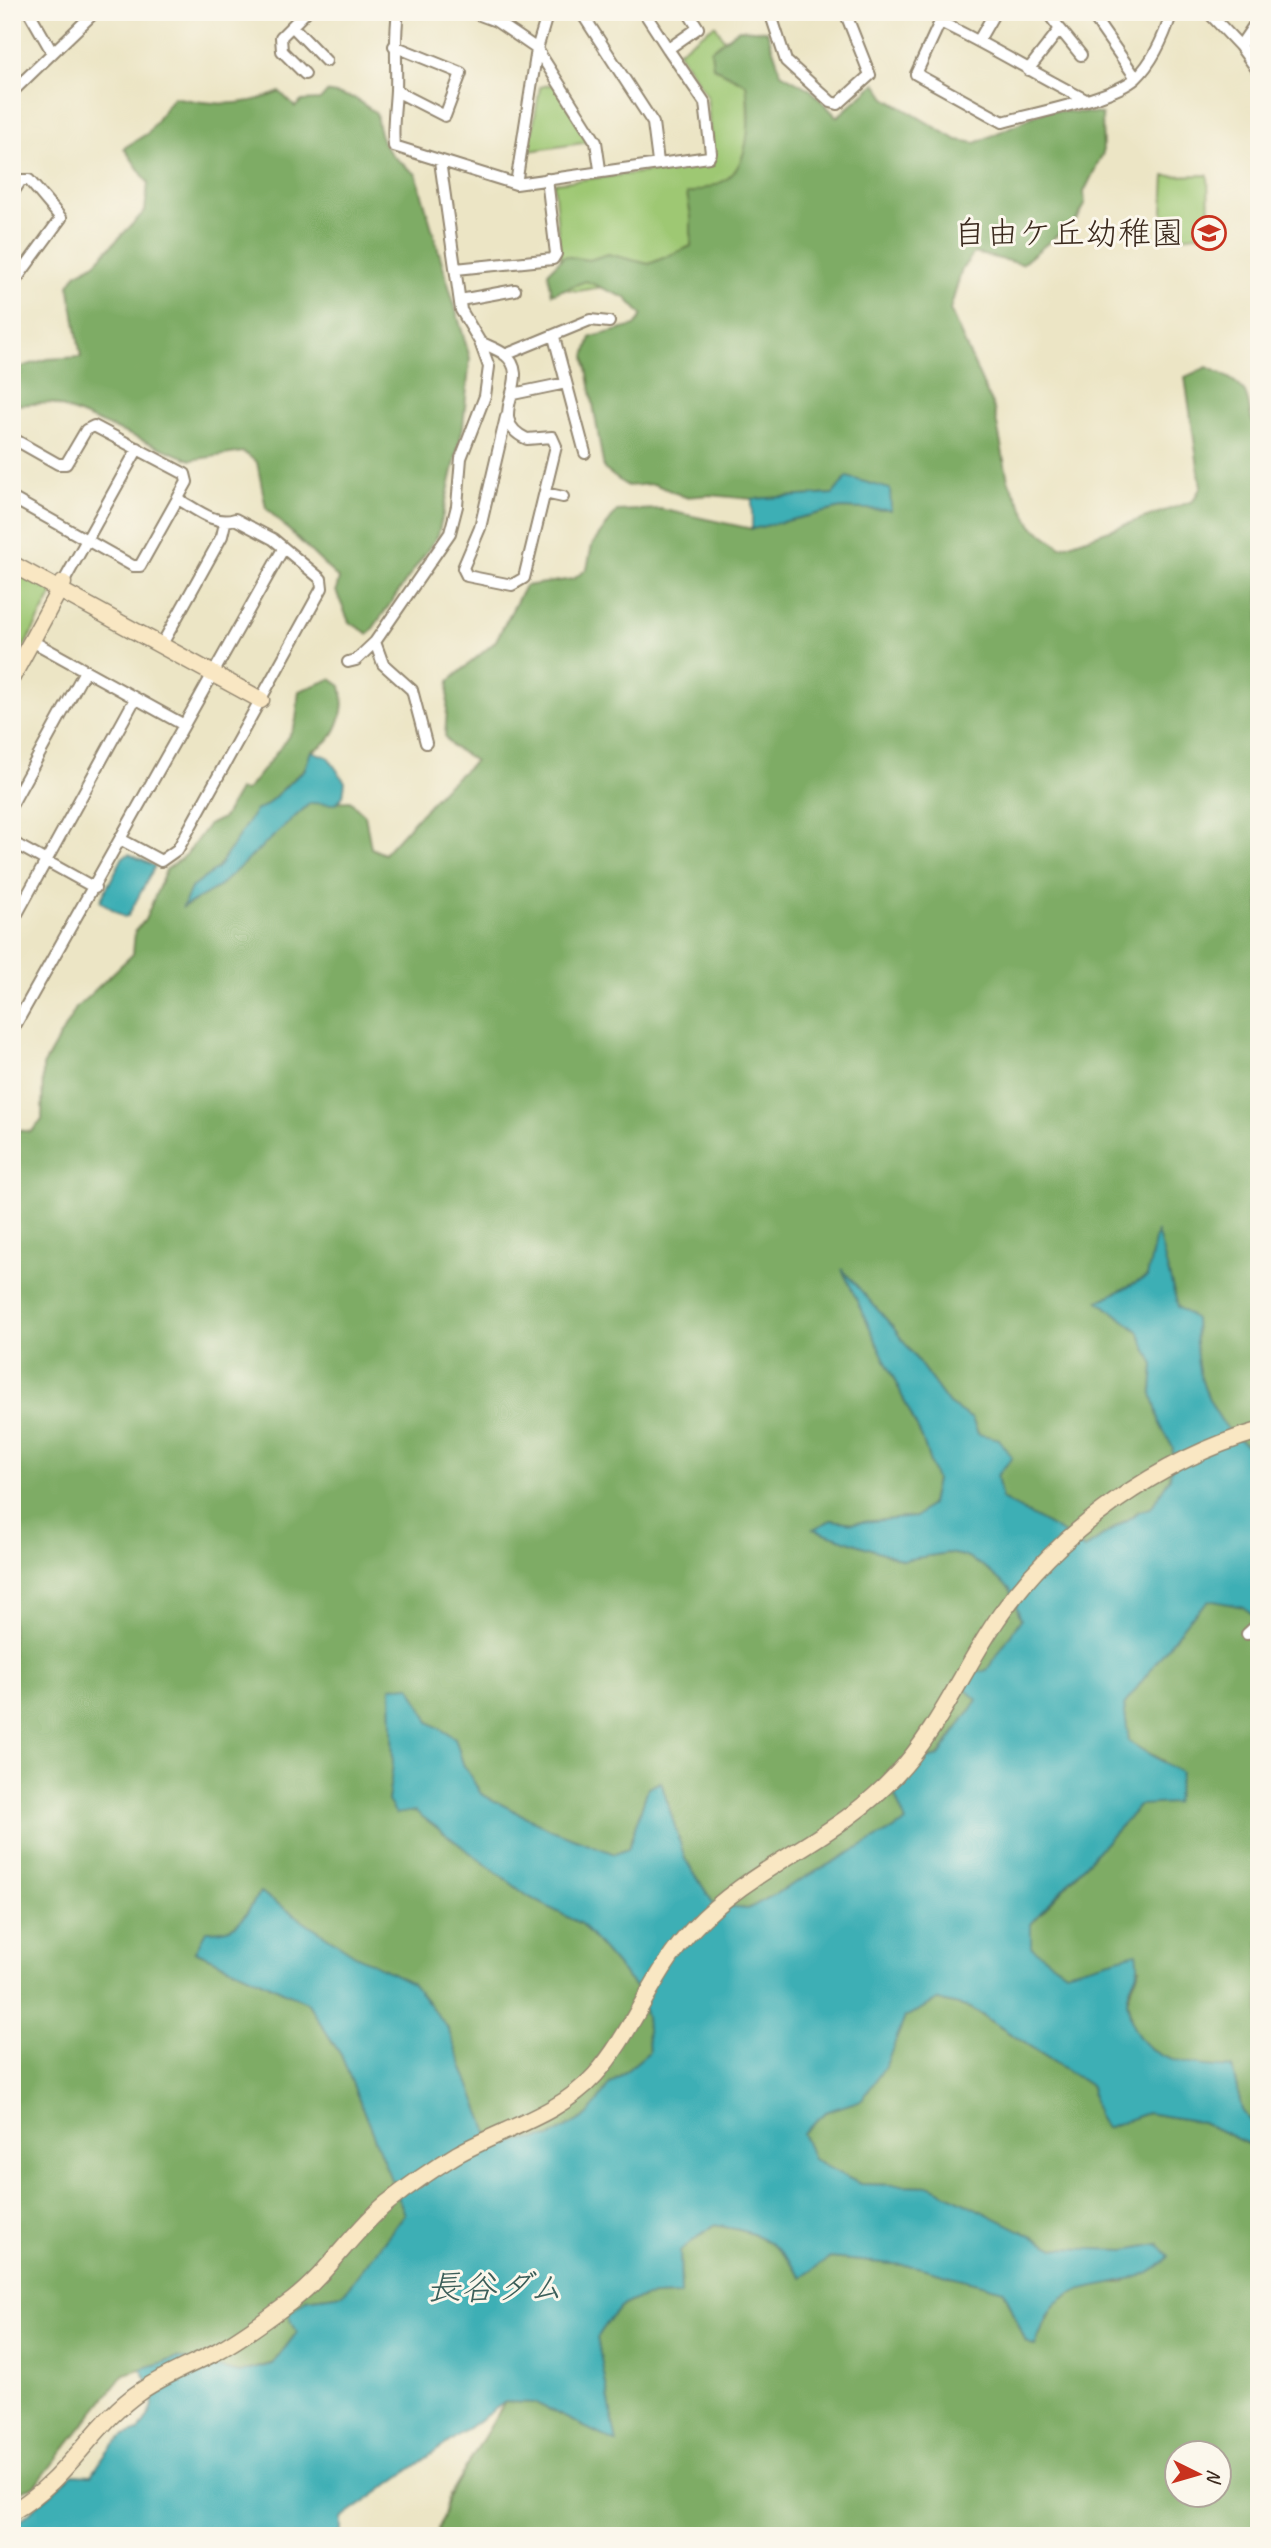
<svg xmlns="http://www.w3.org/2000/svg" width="1271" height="2548" viewBox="0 0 1271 2548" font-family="Caveat,'Klee One',sans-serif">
<rect width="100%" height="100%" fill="#fbf7ec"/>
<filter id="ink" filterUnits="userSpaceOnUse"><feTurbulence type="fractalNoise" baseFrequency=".0143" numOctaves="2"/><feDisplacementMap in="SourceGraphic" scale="14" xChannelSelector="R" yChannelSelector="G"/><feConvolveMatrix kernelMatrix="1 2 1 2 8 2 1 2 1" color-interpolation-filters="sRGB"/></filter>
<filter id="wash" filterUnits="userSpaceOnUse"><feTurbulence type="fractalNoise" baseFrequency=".00686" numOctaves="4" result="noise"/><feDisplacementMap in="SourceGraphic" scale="28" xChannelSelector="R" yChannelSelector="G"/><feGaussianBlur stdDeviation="1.57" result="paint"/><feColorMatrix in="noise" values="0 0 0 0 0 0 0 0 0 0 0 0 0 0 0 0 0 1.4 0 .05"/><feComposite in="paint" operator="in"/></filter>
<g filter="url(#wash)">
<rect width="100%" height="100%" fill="#ece5c5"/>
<!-- green -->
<path fill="#9ec873" stroke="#6c7948" stroke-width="2" d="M715 25 747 76 749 171 690 273 578 291 555 288 561 266 554 183 713 164 707 96 678 51Z
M554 84 590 142 529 151 540 87Z
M1208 175 1209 215 1203 216V234L1175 238 1163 212 1165 176Z
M12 567 55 590 12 669Z"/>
<!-- forest -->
<path fill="#7eac65" stroke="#5c6b42" stroke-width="2" fill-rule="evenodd" d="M739 29 767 31 781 73 811 90 837 117 876 83 886 98 957 140 976 143 1047 110 1102 114 1103 153 1084 192 1085 205 1077 219 1022 264 974 253 962 269 950 310 994 409 1008 480 1032 526 1061 547 1193 501 1201 487 1185 377 1207 367C1218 372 1239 381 1245 393 1252 407 1247 419 1259 431V1450C1228 1442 1208 1403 1200 1375 1195 1358 1196 1337 1195 1320L1178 1307 1157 1233 1147 1277 1099 1301 1138 1331 1154 1365 1152 1393 1160 1424 1173 1448 1170 1478 1151 1508 1139 1511 1084 1549 1063 1533 1002 1499 997 1476 972 1419 949 1404 892 1326 844 1272 922 1438 936 1480 931 1504 916 1517 853 1523 831 1520 814 1529 903 1560 948 1553 964 1556 983 1566 1010 1589 1021 1619 987 1670 977 1700 938 1756 912 1762 907 1822 748 1909 715 1906 685 1859 661 1782 648 1788 628 1849 616 1855 552 1830 481 1794 463 1764 455 1738 429 1722 410 1686 391 1687 393 1765 388 1801 415 1811 529 1897 581 1924 638 1990 646 2017 649 2052 609 2085 588 2115 550 2137 493 2145 447 2027 412 1983 355 1955 260 1892 241 1921 195 1951 307 2002 341 2055 405 2214 343 2294 306 2299 297 2332 273 2363 239 2373 177 2358 124 2374 35 2486 12 2494V1129L31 1132 42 1120 43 1066 76 1008 133 954 135 931 145 920 166 870 186 855 208 825 223 818 239 790 246 791C258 775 291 738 295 724 298 714 297 701 299 691L331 679 341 686C347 711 337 742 311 751L305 768 265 806 255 811 217 869 191 888 184 907 218 887 310 803 350 801 365 815 371 848 384 854 444 788 475 761 453 747 445 737 449 681 495 642 525 586 573 579 587 569 592 545 617 511 660 509 752 529 841 508 891 510 833 494 752 499 710 495 685 497 654 484 627 486 604 469 585 356 591 337 635 326 642 315 626 298 586 281 552 294 548 272 564 256 589 260 608 254 649 264 691 246V217L687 194C699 190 718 186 728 178 752 158 750 112 746 84L713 67 711 50Z
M280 92 295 107 302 101 320 100 327 92 354 98 376 113C380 147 389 155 416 174L470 358 463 427 438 535 369 634 349 622 336 591 339 579 266 508 257 462 243 452 191 460 52 403 12 405V370L47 359 81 357 69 285 77 273 94 264 145 211 148 183 124 148 148 133 173 97C213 105 241 108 280 92Z
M1209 1600 1244 1607 1259 1620V2536H437L448 2497 505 2402 536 2403 616 2442 597 2338C623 2297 634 2296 681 2295L680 2251 713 2225C762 2233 771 2238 802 2277L830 2258 914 2266 1004 2290 1026 2342 1034 2346 1055 2303 1092 2283H1124L1158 2244 1126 2250 1055 2248 931 2186 860 2184 813 2160 803 2133 825 2112 862 2099 886 2065 905 2017 938 2000 970 2008 1091 2086 1097 2115 1105 2128 1147 2113 1202 2122 1247 2144 1257 2131 1242 2110 1232 2068 1186 2065 1157 2054 1134 2034 1127 2000 1140 1967 1066 1972 1031 1948V1924L1140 1805 1163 1761 1129 1742 1124 1705 1188 1620ZM1176 2454H1218V2496H1176Z"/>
<!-- water -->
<path fill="#3dafb5" stroke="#3c6c6a" stroke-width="2" d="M847 477 890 489 891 510 841 508 752 529V499L833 494Z
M311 751 328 757 345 782 343 796 335 804 310 803 218 887 183 907 191 888 218 868 255 811 265 806 305 769Z
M129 854 155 866 128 916 124 917 100 901 123 857Z
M1157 1231 1178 1307 1195 1319C1196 1337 1195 1358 1200 1375 1208 1403 1228 1442 1259 1450V1620L1244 1607 1209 1600 1188 1620 1124 1705 1129 1742 1181 1773 1175 1803 1140 1805 1031 1923V1947L1066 1972 1137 1953C1142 1976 1129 1981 1127 2000 1127 2004 1129 2011 1130 2016 1141 2064 1191 2065 1232 2068L1242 2110 1257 2131 1248 2144 1202 2122 1147 2113 1105 2128 1097 2115 1091 2086 971 2008 938 2000 905 2017 886 2065 862 2100 825 2112 803 2133 813 2160 860 2184 931 2186 1055 2248 1126 2250 1158 2244 1169 2256C1140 2292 1091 2274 1057 2303 1047 2311 1040 2334 1035 2346L1026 2342 1004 2290 914 2266 830 2258 802 2277C771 2238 762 2233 713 2225L680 2251 681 2295C634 2296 624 2296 597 2338L617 2443 536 2403 505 2402 341 2519V2536H12V2528L73 2474 92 2475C103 2458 117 2432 139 2431 158 2401 158 2400 141 2369L177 2358 239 2373 273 2364 297 2332 289 2314 306 2299 343 2294 405 2214 341 2055 307 2002 195 1951 206 1931C241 1932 242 1919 260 1892L355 1955 412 1983 447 2027 493 2145 550 2137 588 2115 609 2085 649 2052 646 2017 638 1990 581 1924 529 1897 415 1811 396 1814 388 1801 393 1765 391 1687 410 1686 429 1722 455 1738 463 1764 481 1794 552 1830 615 1854 628 1849 648 1788 661 1782 685 1859 715 1906 748 1909 906 1822 892 1789 912 1762 939 1756 977 1700 963 1687 969 1675 987 1670 1021 1619 1010 1589 983 1566 964 1556 948 1553 903 1560 813 1529 831 1520 853 1523 916 1517 931 1504 936 1480 922 1438 842 1269 892 1326 949 1404 972 1419 978 1434 999 1439 1012 1458 997 1476 1002 1499 1063 1533 1084 1549 1140 1511 1151 1508 1170 1478 1173 1448 1160 1424 1152 1393 1154 1365 1138 1331 1099 1301 1147 1277Z"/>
</g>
<g filter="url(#ink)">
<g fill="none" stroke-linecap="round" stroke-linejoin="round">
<!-- street casing -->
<g stroke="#948872" stroke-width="14">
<path id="street" d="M29 12 52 52
M398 12C394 39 397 64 396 90 395 110 392 126 394 146L516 184 709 157 711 153 705 103 668 49 698 28 688 12
M472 12 496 21 537 49 596 142 600 169
M581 12 653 123 658 162
M644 12 668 49
M770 12 786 61 831 102 838 104 870 75 845 12
M939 12 940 22 916 74 1003 122C1035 113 1114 98 1136 78 1153 62 1165 34 1172 12
M1090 12 1136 78
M1208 12 1240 46 1259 72
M940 22C989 45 1035 74 1084 99
M292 26 326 61
M1060 29 1081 55
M979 40 995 12
M394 46 461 73 445 116 396 91
M1240 46 1259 18
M1028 70 1060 29 1047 12
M305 74 282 51 281 37 306 12
M12 92 95 12
M516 184 537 49 548 12
M12 194 21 180H29L61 218 12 285
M456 269 553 259 556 254 547 179
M460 300 515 290
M554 337 585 453
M480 342C488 346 497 349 504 354 537 379 481 418 527 439L552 437 556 446 524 578 512 585 467 576 463 568 480 528 506 417
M505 355 590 320 609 322
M513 394 566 383
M12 438 58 464H66L86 430 94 426 185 474 187 482 140 566H133L12 498
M545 493 563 497
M63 583 138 448
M32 641 184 725
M161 646 222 536 225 523
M348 662 356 660 375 642
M426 743 412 690 383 664 375 642 450 533 457 506 461 458 485 396 489 367 480 342 461 310 440 161
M12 804 85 671
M122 840 161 861 178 849 322 588 321 579 273 539 235 519C215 526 196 509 178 499
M12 842 95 888
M12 923 135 699
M12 1031 283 549
M1247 1634 1259 1623"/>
</g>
<!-- secondary casing -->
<g stroke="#948872" stroke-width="19">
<path id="secondary" d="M12 564 261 700
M12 677 63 583
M12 2512C69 2479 92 2424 141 2391 164 2375 191 2365 216 2352 242 2338 269 2318 293 2300 329 2272 352 2232 387 2203 408 2186 433 2169 456 2155 502 2129 559 2115 595 2075 633 2033 652 1972 694 1928 752 1866 837 1839 895 1776 940 1729 964 1666 1001 1614 1060 1530 1160 1459 1259 1431"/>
</g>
<!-- street -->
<use href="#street" stroke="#fff" stroke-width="10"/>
<!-- secondary -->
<use href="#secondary" stroke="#f9e7c3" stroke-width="16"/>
</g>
</g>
<!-- icons -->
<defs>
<g id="school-ring" transform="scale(1.75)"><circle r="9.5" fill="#fbf7ec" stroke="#c8321e" stroke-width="1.5"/><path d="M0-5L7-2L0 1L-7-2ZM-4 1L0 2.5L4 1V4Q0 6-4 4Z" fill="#c8321e"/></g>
</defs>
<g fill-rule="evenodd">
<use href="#school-ring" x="1209" y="233"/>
</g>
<g text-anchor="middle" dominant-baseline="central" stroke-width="6" stroke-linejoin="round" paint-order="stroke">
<!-- poi labels -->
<g font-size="33" fill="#3b2a1e" stroke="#fbf7ec" text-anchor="end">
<text x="1184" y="233">自由ケ丘幼稚園</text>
</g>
<!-- water labels -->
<g font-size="35" font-style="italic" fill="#3c5f5a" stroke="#fbf7ec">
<text x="495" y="2287">長谷ダム</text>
</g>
</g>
<!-- margin -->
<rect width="1271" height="2548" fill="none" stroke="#fbf7ec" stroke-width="42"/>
<!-- north arrow -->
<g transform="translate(1198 2474) rotate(95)"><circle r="33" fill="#fbf7ec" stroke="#aea59a" stroke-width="2"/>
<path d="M0-5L12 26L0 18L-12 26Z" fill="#c8321e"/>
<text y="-10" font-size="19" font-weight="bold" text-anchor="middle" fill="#3b2a1e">N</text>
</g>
</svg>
